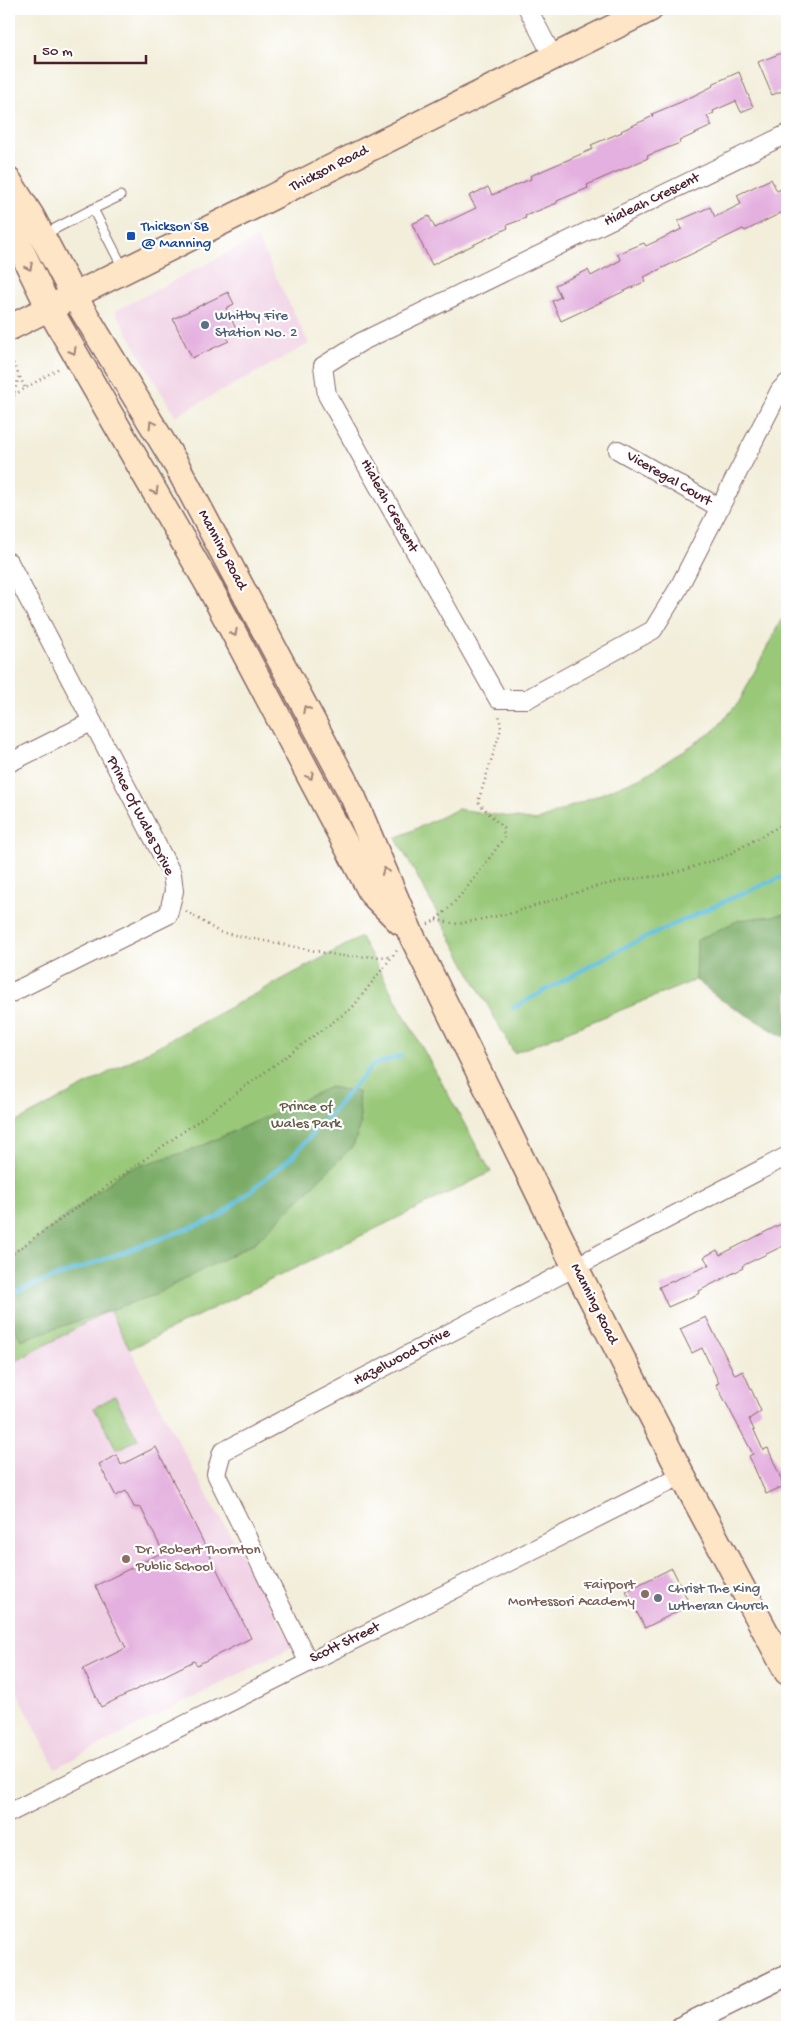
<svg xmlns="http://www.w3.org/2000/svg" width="796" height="2036" viewBox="0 0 796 2036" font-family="'Gochi Hand',sans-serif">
<rect width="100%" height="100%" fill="#fff"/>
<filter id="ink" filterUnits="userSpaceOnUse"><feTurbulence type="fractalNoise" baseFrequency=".02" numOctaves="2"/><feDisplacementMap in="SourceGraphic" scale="10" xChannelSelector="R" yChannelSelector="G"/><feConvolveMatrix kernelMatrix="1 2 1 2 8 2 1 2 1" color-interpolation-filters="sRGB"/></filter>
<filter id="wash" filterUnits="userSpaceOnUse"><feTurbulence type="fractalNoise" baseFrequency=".0096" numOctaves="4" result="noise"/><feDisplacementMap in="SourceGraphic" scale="20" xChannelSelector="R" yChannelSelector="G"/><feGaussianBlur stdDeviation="1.12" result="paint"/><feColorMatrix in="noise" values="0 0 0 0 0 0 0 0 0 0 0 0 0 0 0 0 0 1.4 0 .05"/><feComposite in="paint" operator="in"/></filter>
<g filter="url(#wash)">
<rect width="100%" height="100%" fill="#f2eeda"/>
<!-- built -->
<path fill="#f0d0e4" d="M257 238 309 344 175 416 115 311Z
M110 1310 194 1472 294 1646 55 1768 9 1675V1365Z"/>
<!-- green -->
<path fill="#98c878" stroke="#717452" d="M781 620 787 623V962L728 967 514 1053 396 838 458 809 536 821 644 776 714 731 739 702Z
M361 937 491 1172 130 1349 109 1310 9 1365V1126Z
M115 1396 138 1439 117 1450 94 1408Z"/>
<!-- forest -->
<path fill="#7aac68" stroke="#62664a" d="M787 914V1036H782L720 999 696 980 697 940 739 920Z
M330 1087 358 1092 361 1125 353 1146 256 1242 152 1296 21 1340 9 1318V1261L125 1170 195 1149Z"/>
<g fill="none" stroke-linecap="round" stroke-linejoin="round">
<!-- stream -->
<path stroke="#5fbedd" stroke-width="4.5" d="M513 1008 623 948 732 898 787 875
M9 1294 217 1218 292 1157 373 1065 401 1056"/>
</g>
<g id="blocks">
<!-- building -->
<path fill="#e4b0df" d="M787 51V89L772 95 758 62Z
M739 72 753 107 741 112 736 101 713 111 714 113 707 116 712 126 679 141 680 143 647 156 648 158 587 185 588 188 557 201V203L525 216 526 218 507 225 508 228 432 265 412 224 429 216 435 228 453 219 476 208 469 196 488 187 492 195 531 179 530 176 593 149 591 145 622 132 621 131 653 116 652 114 681 102 713 86 712 84Z
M771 179 777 191 787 186V210L745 231 743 229 644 277 646 281 561 321 552 301 561 297 555 285 588 270 591 276 621 260 617 254 644 243 646 246 682 229 678 221 710 207 715 217 741 204 737 195Z
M228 292 234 304 226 308 237 331 227 337 229 341 192 358 173 319Z
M781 1224 787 1237V1244L742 1266 743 1268 699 1291 700 1293 668 1307 659 1287 709 1265 704 1257 717 1250 720 1255Z
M706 1317 735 1375 743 1371 761 1411 749 1419 763 1450 768 1448 784 1486 766 1494 749 1456 753 1454 716 1384 719 1383 702 1348 692 1353 680 1329Z
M156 1447 251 1638 197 1665 194 1661 101 1707 83 1669 126 1648 95 1586 163 1552 141 1508 134 1507 126 1491 116 1496 99 1464 117 1455 121 1465Z
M672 1568 690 1605 645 1628 626 1591Z"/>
</g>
</g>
<g filter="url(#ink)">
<use href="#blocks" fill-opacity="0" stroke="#856768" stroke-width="1"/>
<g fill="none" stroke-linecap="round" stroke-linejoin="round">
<!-- service casing -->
<g stroke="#856768" stroke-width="11">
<path id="service" d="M93 209 120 196
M43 235 93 209 123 268"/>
</g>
<!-- minor casing -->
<g stroke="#856768" stroke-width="20">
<path id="minor" d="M528 9 553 57
M787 134 361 342 323 366 327 395 498 699H527L653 630 678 589 780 390 787 383
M618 450 720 508
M9 562 172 874 174 891 168 915 9 994
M9 763 91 722
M308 1661 216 1474 222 1452 787 1156
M9 1813 682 1475"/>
</g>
<!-- tertiary casing -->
<g stroke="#856768" stroke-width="24">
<path id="tertiary" d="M682 2027 787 1975"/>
</g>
<!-- secondary casing -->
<g stroke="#856768" stroke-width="28">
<path id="secondary" d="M9 181 32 217 74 296 177 466 353 797 410 932 566 1249 682 1475 787 1672
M9 225 49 308 209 586 372 894 400 922
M9 328 650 9"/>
</g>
<!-- path -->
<path stroke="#856768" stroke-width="2.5" stroke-dasharray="1 4" stroke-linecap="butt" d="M9 354 19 376 9 412
M20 377 25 388
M14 395 61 367
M186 911 219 932 341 956 391 957
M436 920 458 924 512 913 591 888 625 880 667 875 724 857 787 822
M428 924C452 913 487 861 504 838L503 828 478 802 501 729 499 713
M9 1256 201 1119 352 1008 398 949"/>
<!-- service -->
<use href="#service" stroke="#fff" stroke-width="9"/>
<!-- minor -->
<use href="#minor" stroke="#fff" stroke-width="18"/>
<!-- tertiary -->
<use href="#tertiary" stroke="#fff" stroke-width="21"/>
<!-- secondary -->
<use href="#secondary" stroke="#fde5c5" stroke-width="25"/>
</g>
<!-- one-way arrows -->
<defs><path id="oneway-chevron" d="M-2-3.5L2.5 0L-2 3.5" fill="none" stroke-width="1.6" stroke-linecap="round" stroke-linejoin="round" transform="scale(1.25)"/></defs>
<g stroke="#a48278">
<use href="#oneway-chevron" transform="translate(29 267) rotate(64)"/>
<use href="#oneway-chevron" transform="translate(73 351) rotate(60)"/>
<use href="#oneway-chevron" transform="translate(152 424) rotate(-121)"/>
<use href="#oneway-chevron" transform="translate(155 491) rotate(60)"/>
<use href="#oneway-chevron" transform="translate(234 633) rotate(62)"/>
<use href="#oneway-chevron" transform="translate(306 709) rotate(-118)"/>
<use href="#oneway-chevron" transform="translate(310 776) rotate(62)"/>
<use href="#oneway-chevron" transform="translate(385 871) rotate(-113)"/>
</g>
</g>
<!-- markers -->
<rect fill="#1a4fb4" stroke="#fff" stroke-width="2" x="126" y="231" width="10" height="10" rx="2.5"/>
<circle fill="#5c6f8a" stroke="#fff" stroke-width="2" cx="205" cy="325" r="5"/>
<g fill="#8d6e63" stroke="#fff" stroke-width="2">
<circle cx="126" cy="1559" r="5"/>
<circle cx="645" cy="1594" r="5"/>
</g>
<circle fill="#6b7280" stroke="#fff" stroke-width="2" cx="658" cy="1598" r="5"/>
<g text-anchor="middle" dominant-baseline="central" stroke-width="4.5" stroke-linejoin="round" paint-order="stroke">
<!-- street labels -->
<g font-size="15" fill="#4a1f2b" stroke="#fff">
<text transform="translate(329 169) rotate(-27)">Thickson Road</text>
<text transform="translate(652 200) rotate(-26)">Hialeah Crescent</text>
<text transform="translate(669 479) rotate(30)">Viceregal Court</text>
<text transform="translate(389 506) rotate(61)">Hialeah Crescent</text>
<text transform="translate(222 550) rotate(62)">Manning Road</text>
<text transform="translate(140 816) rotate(63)">Prince Of Wales Drive</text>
<text transform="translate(594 1304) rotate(63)">Manning Road</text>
<text transform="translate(402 1357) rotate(-28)">Hazelwood Drive</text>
<text transform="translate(345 1643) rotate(-26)">Scott Street</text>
</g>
<!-- transit labels -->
<g font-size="15" fill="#164399" stroke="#fff" text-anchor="start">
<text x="141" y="227">Thickson SB<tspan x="141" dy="17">@ Manning</tspan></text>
</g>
<!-- service labels -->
<g font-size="15" fill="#4e5e75" stroke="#fff" text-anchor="start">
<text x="215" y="316">Whitby Fire<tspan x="215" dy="17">Station No. 2</tspan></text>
</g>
<!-- park labels -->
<g font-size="15" fill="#655a46" stroke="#fff">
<text x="306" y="1107">Prince of<tspan x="306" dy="17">Wales Park</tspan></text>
</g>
<!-- education labels -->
<g font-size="15" fill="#785e54" stroke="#fff" text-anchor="start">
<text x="136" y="1550">Dr. Robert Thornton<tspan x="136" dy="17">Public School</tspan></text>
<text x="635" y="1585" text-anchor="end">Fairport<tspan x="635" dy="17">Montessori Academy</tspan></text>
</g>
<!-- worship labels -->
<g font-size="15" fill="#5b616d" stroke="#fff" text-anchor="start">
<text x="668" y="1589">Christ The King<tspan x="668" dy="17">Lutheran Church</tspan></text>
</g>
</g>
<!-- margin -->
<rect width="796" height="2036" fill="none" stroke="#fff" stroke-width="30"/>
<!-- scale -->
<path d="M35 55v8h111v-8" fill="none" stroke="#4a1f2b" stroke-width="2.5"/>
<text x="42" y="55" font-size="15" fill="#4a1f2b" stroke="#ffffff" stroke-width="4" paint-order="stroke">50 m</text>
</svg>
